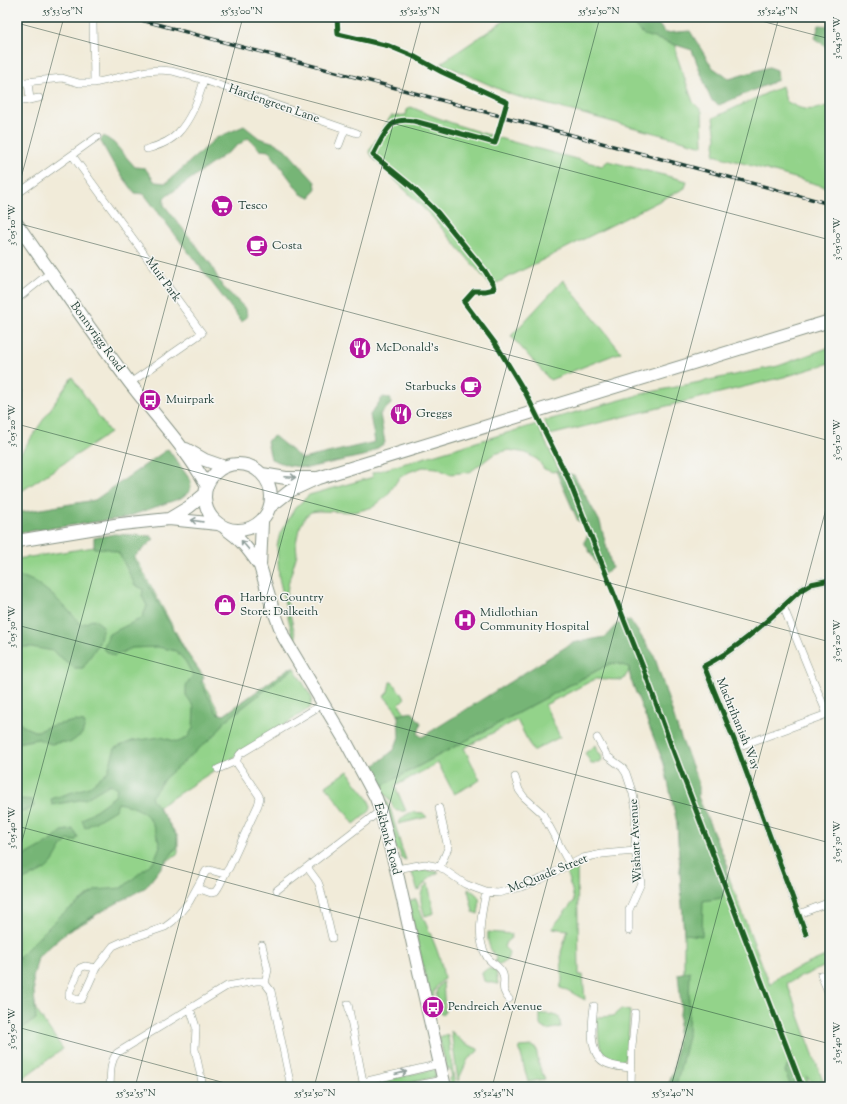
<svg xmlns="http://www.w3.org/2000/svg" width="847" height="1104" viewBox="0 0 847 1104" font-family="'Sorts Mill Goudy',serif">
<rect width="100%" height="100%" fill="#f6f6f2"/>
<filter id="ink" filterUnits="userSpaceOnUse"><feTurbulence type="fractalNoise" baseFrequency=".025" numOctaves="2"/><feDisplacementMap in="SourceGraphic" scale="8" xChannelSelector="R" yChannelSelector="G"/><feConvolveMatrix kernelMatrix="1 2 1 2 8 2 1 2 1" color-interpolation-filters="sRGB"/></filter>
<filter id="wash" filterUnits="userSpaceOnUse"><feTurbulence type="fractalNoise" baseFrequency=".012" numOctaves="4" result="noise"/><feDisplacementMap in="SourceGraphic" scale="16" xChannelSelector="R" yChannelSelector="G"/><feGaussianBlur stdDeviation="0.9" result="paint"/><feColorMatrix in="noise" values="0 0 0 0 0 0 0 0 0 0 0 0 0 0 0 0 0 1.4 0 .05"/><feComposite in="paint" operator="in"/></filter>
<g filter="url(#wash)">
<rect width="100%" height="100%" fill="#f1ebd9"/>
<!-- green -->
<path fill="#93d38a" stroke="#59885f" d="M510 17H630L633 24 668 43 676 45V54L693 102 702 111 703 146 512 95 441 63Z
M782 86 786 101C804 112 811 111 830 105V188L714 155 716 137 713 118Z
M411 107C472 134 538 148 602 166L608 161 687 181 685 188 491 286 434 219 374 159 369 151 391 116 406 115 407 110Z
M563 280 621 352 550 380 511 336Z
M830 347V363L784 377 550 435 544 421 646 393 778 366Z
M72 377 110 433 17 494V454L21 453Z
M537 424 559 470 553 472 544 469 538 460 526 453 509 450 494 454 470 472 449 474 437 468 423 467 409 472 399 478 387 496 373 507 355 512 318 511 311 512 305 517 299 529 296 543 297 554 289 581 286 598 296 638H293L279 578 277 546 280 533 295 508 309 495 373 477 372 473Z
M127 542 224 721 294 668 312 698 310 708 158 807 178 837V853L89 920 27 954 36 1010 63 1049 17 1082V559Z
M616 663 629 667V671L623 680 595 679 545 705 560 737 533 751 517 720 464 748 480 780 454 794 438 763 395 786 406 811C392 812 395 809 389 799 387 795 382 792 379 790L378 788 609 664Z
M390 682H392L405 698 399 704 406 714 398 715 396 710 384 696 388 692Z
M596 745 598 752 601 754 602 760 600 763H591L585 753Z
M348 771 354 781 367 797 371 806 370 811 354 824 326 786Z
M384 796 391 811 401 846 406 860 401 858 399 850H396L381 800 383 799 382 797Z
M698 797 770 985 777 977 830 954V964L787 983 825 1087H816L806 1076 810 1087H668L674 1068 684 989V934L677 823Z
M413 812 423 813 427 817 398 824C402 817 406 814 413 812Z
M577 866 579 969V975H583L585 1000 567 990 560 988 562 981 561 952 568 930 552 928 574 901 572 890 566 872Z
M422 870 439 872 430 877 418 891 412 873 413 871Z
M428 883 434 913 425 916C421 903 417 893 428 883Z
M468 889C482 896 480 900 478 914L473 912Z
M416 899C425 926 441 950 444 979 435 986 431 993 434 1005H432L408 901Z
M488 932 512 934 511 938 506 942 504 947 509 952C508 959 505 965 498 964L495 962 496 958C490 949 487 943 488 932Z
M487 969H494L496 972 498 984 484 981 482 973Z
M443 982 445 1012 442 1014 440 1012C437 1001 432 990 443 982Z
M621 1009 630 1011 627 1051 626 1057 622 1062 615 1064 613 1060C597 1056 599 1036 598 1023L595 1022 597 1017 613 1016Z
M540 1014H549L559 1017 561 1027 547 1030 540 1025Z
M451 1031 464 1043 478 1049V1051L468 1059 458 1081Z
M446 1035 448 1036 455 1087H450L449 1078 452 1077 450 1069H447L439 1037Z
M532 1046 536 1048 539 1065 545 1079 528 1082 519 1047Z
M434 1069 436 1077 390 1087H371L373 1083Z"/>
<!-- forest -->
<path fill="#76b576" stroke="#4a7955" d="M630 17H653L665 33 690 31 712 67 729 79 769 67 777 70 778 80 719 105 711 100 692 50 644 35 633 24Z
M819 25 828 26 830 28V50L815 38Z
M244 126 259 138 275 143 285 149 315 182 316 188 310 198 301 194 269 151 260 150 248 138 164 198V205L210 263 222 286 246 309 247 316 242 322 144 194 135 193 114 165 100 140 104 136 114 143 135 167 145 168 155 182 166 183 216 138Z
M383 397 390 398 391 404 380 414 385 443 367 455 307 468 287 465 271 459 267 441 274 436 302 459 375 442 370 415Z
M168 449 191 481 190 491 181 498 124 518 17 533V513L95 500Z
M556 471 574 475 600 522 612 568 603 575 584 542 590 532 584 523 578 521Z
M114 534 151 536 154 539 133 558 182 646 204 677 201 683 217 713 224 715 289 668H294L224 722 216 734 165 778 151 797 177 836V847L146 887 70 929 38 957 33 978 36 1019 17 1032V963L19 957 60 916 96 890 122 888 154 861 160 846C152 818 148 809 118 803L115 810 85 828 82 820 115 796 117 788 110 784 85 799 52 805 51 799 89 787 108 771 115 748 132 741 161 737 178 742 187 738 193 728 194 707 186 695V686L193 675 185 661 176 651 158 647 132 648 114 656 103 649 109 634 142 618 147 606 142 596 143 589 135 585 119 553 109 549 94 548V538Z
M17 577C20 577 24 577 26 578 43 584 70 610 81 625L94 619 103 626 99 643 83 668H74L53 651 31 647H17Z
M630 620 654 655 679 733 698 781V797L728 866 722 898 703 901 702 936 684 934 677 823 664 764 631 680 629 671V667L616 663 609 664 378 788 370 769 394 750 399 737 398 715 412 712 421 723 418 734 422 737 572 643 605 637 617 624Z
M17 720 23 726 34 731H38L50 726 75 721 84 722 85 725 82 734 70 743 62 742 51 744 38 739 17 743Z
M21 799 32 800 34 806 30 809 17 812V800Z
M73 829 78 837 76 840 72 841 68 840C59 847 57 858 50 865 42 874 28 877 17 883V860L51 841 62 831Z
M690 971 688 1036 676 1087H668L674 1068 681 1005 678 974Z
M789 1063 800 1087H807H791L785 1071Z"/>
</g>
<g filter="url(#ink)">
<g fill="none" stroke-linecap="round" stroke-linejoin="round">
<!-- street casing -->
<g stroke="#889486" stroke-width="8">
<path id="street" d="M93 22 94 83
M28 82 30 100
M17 83 62 78 79 83H94L147 71 160 70 172 71 204 80 357 133
M23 101 39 98
M339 145 345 129
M147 149C158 146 170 142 178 133 191 119 199 98 204 80
M72 155 202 333 130 383
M17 194 97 137
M17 299 51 272
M17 390 19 394 17 405
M783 606 827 714
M597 738 607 756 622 767 626 773 633 794 636 809 635 851 641 883 629 910V931
M737 747 830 713
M218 769 236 761
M515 777 519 790 524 797 542 813 570 865
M439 808 448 848 440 867
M307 867 318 882 320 887 332 938
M396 869 425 864 440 867 465 884 475 888 486 892 498 893 521 887 541 879 583 858 602 854 635 851
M197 888 211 893 215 892C221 886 223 875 229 868L258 805 260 798 258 794 238 765C236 760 237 758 240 754L323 704
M277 890 376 814 381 812
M486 892C482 912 475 938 487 957 491 963 499 966 502 972 506 978 502 985 504 991 505 994 507 997 509 999
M799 914 830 902
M806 934 737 747 704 666C741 647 770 618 801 590L811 584 830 580
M262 945 268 970 265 983
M96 968 85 966 80 968 69 993V996L77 1000 82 999 96 968 113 946 124 941 165 927 173 921 189 902 206 871 210 870 224 874
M821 975 830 996
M348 1004 364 1087
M594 1006C592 1022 588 1053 604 1062 612 1067 622 1067 631 1068
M190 1008 196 1027 195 1049 203 1087
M363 1082 440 1064
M110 1087C111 1074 109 1063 117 1053L227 986 256 981H262L265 983 271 991 291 1087
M406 1087 444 1080
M631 1087 632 1047 635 1013"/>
</g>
<!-- primary casing -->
<g stroke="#889486" stroke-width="14">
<path id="primary" d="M17 224C54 277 91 331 130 383 156 417 186 448 207 486
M186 449 205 460 225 467
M205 497a33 33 0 1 1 66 0a33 33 0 1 1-66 0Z
M262 474 286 478H315
M271 506 290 491 318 478 830 321
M169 519 189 507 205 494
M262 522 260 566 272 606 284 638 346 742 376 798 381 812 396 869 445 1087
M226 529C241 539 250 552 260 566
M17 541 121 524 169 519 218 524"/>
</g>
<!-- street -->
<use href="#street" stroke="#fff" stroke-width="7"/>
<!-- primary -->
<use href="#primary" stroke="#fff" stroke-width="12"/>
<!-- rail casing -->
<g stroke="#1f3d34" stroke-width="3.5">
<path id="rail" d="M130 17 830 204"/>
</g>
<!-- rail -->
<use href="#rail" stroke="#f6f6f2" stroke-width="2" stroke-dasharray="6" stroke-linecap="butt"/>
<!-- cycleway casing -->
<g stroke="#f6f6f2" stroke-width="8">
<path id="cycleway" d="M337 17 338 34 389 46 413 56 442 72 507 102 495 143 414 121C408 120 400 119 394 123 386 128 377 147 373 155L411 186 438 213 485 271 493 284 494 289 485 291H474L464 302 497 346 526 394 568 478 644 670 671 745 802 1087
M806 934 737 747 704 666C741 647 770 618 801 590L811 584 830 580"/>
</g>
<!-- cycleway -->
<use href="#cycleway" stroke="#1b5e20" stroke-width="5"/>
</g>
<!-- one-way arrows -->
<defs><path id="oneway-shaft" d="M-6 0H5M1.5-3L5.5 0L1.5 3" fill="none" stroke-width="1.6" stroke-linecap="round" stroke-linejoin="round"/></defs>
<g stroke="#8f9e9a">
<use href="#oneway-shaft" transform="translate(290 477) rotate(3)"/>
<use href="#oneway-shaft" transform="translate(197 521) rotate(-172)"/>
<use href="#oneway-shaft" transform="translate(245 545) rotate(-130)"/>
<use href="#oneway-shaft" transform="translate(401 1073) rotate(-13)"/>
</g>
</g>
<!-- ticks -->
<path fill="none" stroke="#1f3d34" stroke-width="1" stroke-opacity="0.45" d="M746 17 830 39M17 23 830 240M17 193 64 17M17 223 830 441M17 424 830 642M17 625 830 843M17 826 830 1044M17 860 243 17M17 1027 240 1087M135 1087 422 17M314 1087 600 17M492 1087 779 17M671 1087 830 494"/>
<!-- icons -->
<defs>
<g id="supermarket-disc" transform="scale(1.15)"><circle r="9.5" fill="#b5179e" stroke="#f6f6f2"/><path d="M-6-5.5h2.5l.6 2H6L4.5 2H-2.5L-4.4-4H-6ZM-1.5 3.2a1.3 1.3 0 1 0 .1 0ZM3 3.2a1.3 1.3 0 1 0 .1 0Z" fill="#fff"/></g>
<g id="cafe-disc" transform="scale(1.15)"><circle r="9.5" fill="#b5179e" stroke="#f6f6f2"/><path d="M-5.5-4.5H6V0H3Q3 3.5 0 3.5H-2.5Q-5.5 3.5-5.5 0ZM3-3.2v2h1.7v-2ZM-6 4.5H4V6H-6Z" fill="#fff"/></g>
<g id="restaurant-disc" transform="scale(1.15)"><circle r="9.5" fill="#b5179e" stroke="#f6f6f2"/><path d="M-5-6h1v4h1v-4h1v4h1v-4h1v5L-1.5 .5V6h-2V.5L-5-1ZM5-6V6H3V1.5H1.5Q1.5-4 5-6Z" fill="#fff"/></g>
<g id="bus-disc" transform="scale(1.15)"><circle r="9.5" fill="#b5179e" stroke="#f6f6f2"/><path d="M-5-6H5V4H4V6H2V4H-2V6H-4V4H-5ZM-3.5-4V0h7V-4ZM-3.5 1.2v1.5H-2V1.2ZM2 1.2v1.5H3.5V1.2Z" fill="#fff"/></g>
<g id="shop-disc" transform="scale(1.15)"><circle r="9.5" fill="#b5179e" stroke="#f6f6f2"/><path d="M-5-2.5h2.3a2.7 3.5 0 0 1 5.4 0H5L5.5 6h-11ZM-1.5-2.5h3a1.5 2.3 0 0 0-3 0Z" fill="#fff"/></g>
<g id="hospital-disc" transform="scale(1.15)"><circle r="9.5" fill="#b5179e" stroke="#f6f6f2"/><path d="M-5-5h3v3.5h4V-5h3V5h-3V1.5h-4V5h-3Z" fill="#fff"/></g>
</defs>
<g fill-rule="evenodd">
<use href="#supermarket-disc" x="222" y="206"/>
<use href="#cafe-disc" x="257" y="246"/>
<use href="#restaurant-disc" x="360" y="348"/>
<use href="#cafe-disc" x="471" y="387"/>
<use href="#bus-disc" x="150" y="400"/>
<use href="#restaurant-disc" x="401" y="414"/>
<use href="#shop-disc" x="225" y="605"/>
<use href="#hospital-disc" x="465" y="620"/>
<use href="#bus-disc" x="433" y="1007"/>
</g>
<g text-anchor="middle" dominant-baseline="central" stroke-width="3" stroke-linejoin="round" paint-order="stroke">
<!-- street labels -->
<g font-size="12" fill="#1f3d34" stroke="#f6f6f2">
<text transform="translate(274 104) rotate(19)">Hardengreen Lane</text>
<text transform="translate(163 280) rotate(54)">Muir Park</text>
<text transform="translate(97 337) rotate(54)">Bonnyrigg Road</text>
<text transform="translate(738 724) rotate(68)">Machrihanish Way</text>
<text transform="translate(387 839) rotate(75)">Eskbank Road</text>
<text transform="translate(636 841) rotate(-93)">Wishart Avenue</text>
<text transform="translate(548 874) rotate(-22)">McQuade Street</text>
</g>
<!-- poi labels -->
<g font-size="12" fill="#1f3d34" stroke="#f6f6f2" text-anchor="start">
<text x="238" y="206">Tesco</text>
<text x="272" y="246">Costa</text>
<text x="376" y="348">McDonald's</text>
<text x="456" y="387" text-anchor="end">Starbucks</text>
<text x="166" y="400">Muirpark</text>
<text x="416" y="414">Greggs</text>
<text x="240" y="598">Harbro Country<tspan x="240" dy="14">Store: Dalkeith</tspan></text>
<text x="480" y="613">Midlothian<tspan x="480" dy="14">Community Hospital</tspan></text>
<text x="448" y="1007">Pendreich Avenue</text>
</g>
</g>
<!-- margin -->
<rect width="847" height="1104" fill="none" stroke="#f6f6f2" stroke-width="44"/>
<rect x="22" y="22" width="803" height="1060" fill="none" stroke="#1f3d34" stroke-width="1.5"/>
<g font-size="10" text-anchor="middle" fill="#1f3d34">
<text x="63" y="14">55°53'05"N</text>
<text x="242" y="14">55°53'00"N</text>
<text x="420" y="14">55°52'55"N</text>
<text x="599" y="14">55°52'50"N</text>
<text x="778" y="14">55°52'45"N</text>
<text transform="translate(836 38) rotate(-90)" y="4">3°04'50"W</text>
<text transform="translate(11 225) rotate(-90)" y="4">3°05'10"W</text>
<text transform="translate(836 239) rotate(-90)" y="4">3°05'00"W</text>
<text transform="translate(11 426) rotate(-90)" y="4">3°05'20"W</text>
<text transform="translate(836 440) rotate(-90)" y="4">3°05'10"W</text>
<text transform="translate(11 627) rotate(-90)" y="4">3°05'30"W</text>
<text transform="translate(836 641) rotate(-90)" y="4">3°05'20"W</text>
<text transform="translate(11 828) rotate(-90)" y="4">3°05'40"W</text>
<text transform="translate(836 842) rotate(-90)" y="4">3°05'30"W</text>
<text transform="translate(11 1029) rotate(-90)" y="4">3°05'50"W</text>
<text transform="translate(836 1043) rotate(-90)" y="4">3°05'40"W</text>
<text x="136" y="1096">55°52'55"N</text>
<text x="315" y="1096">55°52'50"N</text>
<text x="494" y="1096">55°52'45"N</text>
<text x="673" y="1096">55°52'40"N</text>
</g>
</svg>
